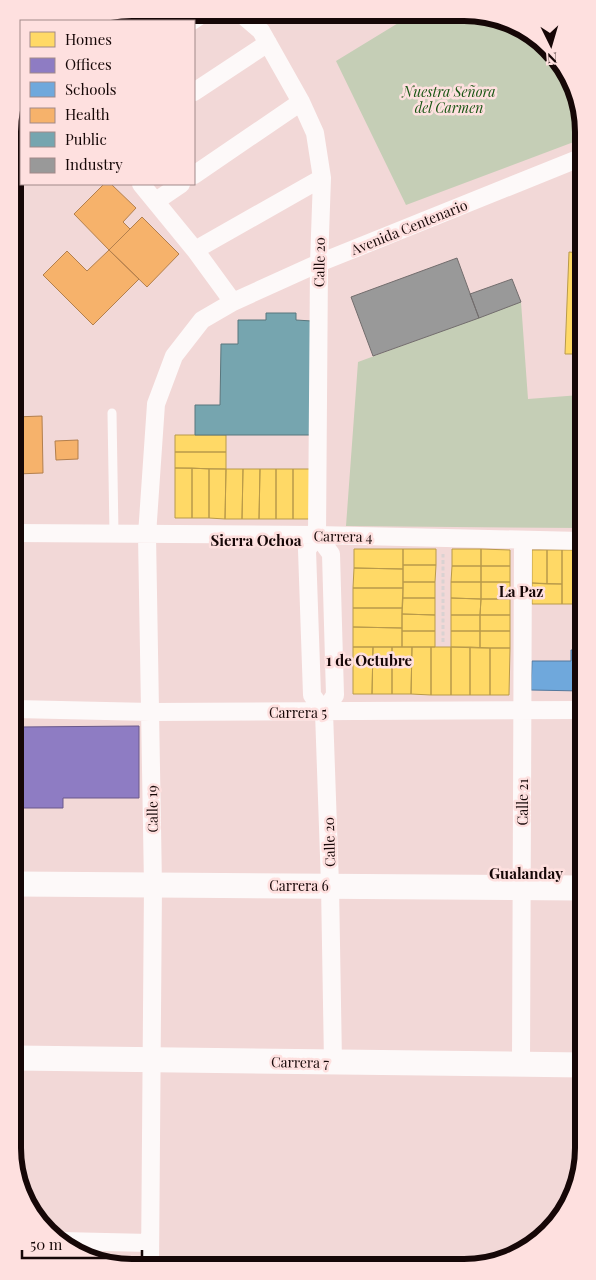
<svg xmlns="http://www.w3.org/2000/svg" width="596" height="1280" viewBox="0 0 596 1280" font-family="'Playfair Display',serif">
<rect width="100%" height="100%" fill="#f2d8d7"/>
<!-- green -->
<path fill="#c5ceb6" d="M413 14 487 15 543 42 579 101V140L406 205 336 61Z
M521 302 528 399 580 395 581 528 346 526 358 362Z"/>
<!-- homes -->
<path fill="#ffd966" stroke="#b99a4a" d="M569 252 580 253V354H565Z
M175 435H226V452H175Z
M175 452H226V469L175 468Z
M175 468H192V518H175Z
M192 468 209 469V518H192Z
M209 469H226L225 519 209 518Z
M226 469H243L242 519H225Z
M243 469H260L259 519H242Z
M260 469H276V519H259Z
M276 469H293V519H276Z
M293 469H310V519H293Z
M354 549H403V569L354 568Z
M403 549H436V565H403Z
M452 549H481V566H452Z
M481 549 510 550V566H481Z
M532 550H547V584L532 583Z
M547 550H562V584H547Z
M562 550H577V604H562Z
M577 550H581V604H577Z
M403 565H436L435 582H403Z
M452 566H481V582H451Z
M481 566H510V582H481Z
M354 568 403 569V588H353Z
M403 582H435V598H403Z
M451 582H481V599L451 598Z
M481 582H510V599H481Z
M532 583 562 584V604H532Z
M353 588H403L402 608H353Z
M403 598H435V615L402 614Z
M451 598 481 599 480 615H451Z
M481 599H510V615H480Z
M353 608H402V628L353 627Z
M402 614 435 615V631H402Z
M451 615H480V631H451Z
M480 615H510V631H480Z
M353 627 402 628V647H353Z
M402 631H435V647H402Z
M451 631H480V648L451 647Z
M480 631H510V648H480Z
M353 647H373L372 694H353Z
M373 647H392V694H372Z
M392 647H412L411 694H392Z
M412 647H431V695L411 694Z
M431 647H451V695H431Z
M451 647H470V695H451Z
M470 647 490 648V695H470Z
M490 648H510L509 695H490Z"/>
<!-- offices -->
<path fill="#8e7cc3" stroke="#6a598b" d="M139 726V798H63V808H19V727Z"/>
<!-- schools -->
<path fill="#6fa8dc" stroke="#54789c" d="M571 650H581L582 691 531 690 532 661H571Z"/>
<!-- health -->
<path fill="#f6b26b" stroke="#b37f4d" d="M104 184H111L136 208 123 222 130 229 109 250 74 214Z
M142 217 179 254 147 287 109 250Z
M109 250 139 279 93 325 43 275 67 251 87 271Z
M42 416 43 473 16 474 14 417Z
M78 440V459L56 460 55 441Z"/>
<!-- public -->
<path fill="#76a5af" stroke="#59767d" d="M266 313H296V320L312 321 311 435H195V405H220L221 344H238V320H266Z"/>
<!-- industry -->
<path fill="#999" stroke="#726d6d" d="M457 258 479 318 373 356 351 297Z
M512 279 521 302 479 318 470 294Z"/>
<g fill="none" stroke-linecap="round" stroke-linejoin="round">
<!-- path -->
<path stroke="#dad2d2" stroke-width="3" stroke-dasharray="4 2.5" stroke-linecap="butt" d="M443 642V554"/>
<!-- service -->
<path stroke="#fdf9f9" stroke-width="9" d="M112 413 114 534"/>
<!-- minor -->
<path stroke="#fdf9f9" stroke-width="18" d="M240 13 261 31 301 102 315 133 322 178 319 263 317 535 307 550 312 695 324 712 330 885 333 1062
M98 21 102 18
M192 21 204 13
M194 92 268 43
M194 175 301 102
M141 184 195 250 233 302
M156 201 181 184
M195 250 322 178
M15 533 317 535 581 541
M317 535 331 554 335 695 324 712
M15 709 151 712 582 710
M521 1063 523 540
M61 1241 150 1243
M150 1265 153 885 147 535 156 404 174 356 202 320 233 302 319 263 580 158"/>
<!-- secondary -->
<path stroke="#fdf9f9" stroke-width="25" d="M16 884 582 888
M16 1058 583 1065"/>
</g>
<g text-anchor="middle" dominant-baseline="central" stroke-width="5" stroke-linejoin="round" paint-order="stroke">
<!-- park labels -->
<g font-size="14" font-style="italic" fill="#195513" stroke="#fee0df">
<text x="449" y="91">Nuestra Señora<tspan x="449" dy="16">del Carmen</tspan></text>
</g>
<!-- street labels -->
<g font-size="14" fill="#160707" stroke="#fee0df">
<text transform="translate(409 227) rotate(-22)">Avenida Centenario</text>
<text transform="translate(319 262) rotate(-89)">Calle 20</text>
<text transform="translate(343 536) rotate(1)">Carrera 4</text>
<text x="298" y="712">Carrera 5</text>
<text transform="translate(522 802) rotate(-90)">Calle 21</text>
<text transform="translate(152 809) rotate(-91)">Calle 19</text>
<text transform="translate(329 842) rotate(-92)">Calle 20</text>
<text x="299" y="885">Carrera 6</text>
<text transform="translate(300 1062) rotate(1)">Carrera 7</text>
</g>
<!-- neighbourhood labels -->
<g font-size="15" font-weight="bold" fill="#160707" stroke="#fee0df">
<text x="256" y="540">Sierra Ochoa</text>
<text x="521" y="591">La Paz</text>
<text x="369" y="660">1 de Octubre</text>
<text x="526" y="873">Gualanday</text>
</g>
</g>
<!-- crop -->
<path d="M0 0H596V1280H0ZM132 21H464A111 111 0 0 1 575 132V1148A111 111 0 0 1 464 1259H132A111 111 0 0 1 21 1148V132A111 111 0 0 1 132 21Z" fill="#fee0df" fill-rule="evenodd"/>
<path fill="none" stroke="#160707" stroke-width="6" d="M132 21H464A111 111 0 0 1 575 132V1148A111 111 0 0 1 464 1259H132A111 111 0 0 1 21 1148V132A111 111 0 0 1 132 21Z"/>
<!-- legend -->
<rect x="20" y="20" width="175" height="165" fill="#fee0df" stroke="#a18989"/>
<rect x="30" y="32" width="25" height="15" fill="#ffd966" stroke="#a18989"/>
<text x="65" y="45" font-size="15" fill="#160707">Homes</text>
<rect x="30" y="58" width="25" height="15" fill="#8e7cc3" stroke="#a18989"/>
<text x="65" y="70" font-size="15" fill="#160707">Offices</text>
<rect x="30" y="82" width="25" height="15" fill="#6fa8dc" stroke="#a18989"/>
<text x="65" y="95" font-size="15" fill="#160707">Schools</text>
<rect x="30" y="108" width="25" height="15" fill="#f6b26b" stroke="#a18989"/>
<text x="65" y="120" font-size="15" fill="#160707">Health</text>
<rect x="30" y="132" width="25" height="15" fill="#76a5af" stroke="#a18989"/>
<text x="65" y="145" font-size="15" fill="#160707">Public</text>
<rect x="30" y="158" width="25" height="15" fill="#999999" stroke="#a18989"/>
<text x="65" y="170" font-size="15" fill="#160707">Industry</text>
<!-- north arrow -->
<g transform="translate(551 45) rotate(175)" stroke="#fee0df" stroke-width="4" paint-order="stroke">
<path d="M0-4L9 19L0 12L-9 19Z" fill="#160707"/>
<text y="-8" font-size="14" font-weight="bold" text-anchor="middle" fill="#160707">N</text>
</g>
<!-- scale -->
<path d="M22 1250v8h120v-8" fill="none" stroke="#160707" stroke-width="2.5"/>
<text x="30" y="1250" font-size="15" fill="#160707" stroke="#fee0df" stroke-width="4" paint-order="stroke">50 m</text>
</svg>
